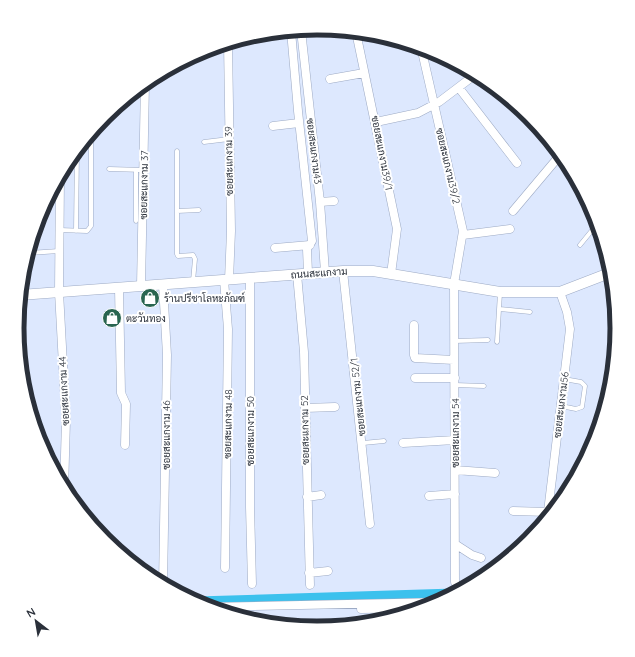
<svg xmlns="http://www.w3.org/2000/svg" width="635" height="657" viewBox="0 0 635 657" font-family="Quicksand,Sarabun,sans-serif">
<rect width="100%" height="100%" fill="#dde8fe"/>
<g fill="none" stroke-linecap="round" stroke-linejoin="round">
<!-- river -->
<path stroke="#3cc1ed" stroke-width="13" d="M197 603 454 595"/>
<!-- service casing -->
<g stroke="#9daac4" stroke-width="5">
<path id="service" d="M204 142 229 139
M177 151V254L178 256 193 255 195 259 193 281
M109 169 144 170
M136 170V221
M177 211 199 210
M60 230 87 231 91 226V133
M76 231 77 150
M580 245 598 223
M29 253 59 251
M500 309 530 312
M454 341 488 340
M497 342 500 293
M455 385 484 386
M561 406 576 409 582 407 585 386 581 382 564 379
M363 443 384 441"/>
</g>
<!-- minor casing -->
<g stroke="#9daac4" stroke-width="9">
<path id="minor" d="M301 30 320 202 325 272
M291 31 298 111 312 241 307 249 308 273
M356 32 397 229 391 274
M228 43 231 231 229 280
M421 47 463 231 454 284 455 582
M330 79 364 73
M459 88 517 163
M376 122 418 113 439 102 476 74
M273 126 299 123
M60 176 59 292 66 420 64 490
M320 202 334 201
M513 211 561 154
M463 235 510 229
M275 248 310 245
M343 271 370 524
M297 274 304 352 310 585
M250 278V507L252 584
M224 280 228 329 225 568
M163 285 167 355 163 585
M141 286 145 83
M119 288 121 393 126 404 125 445
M414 325V355L415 358 454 360
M17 332 18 323
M415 378H455
M305 408 335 407
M403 443 455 440
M455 470 495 473
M429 496 455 494
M307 497 321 495
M513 511 548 512
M547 520 570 329 567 312 560 292
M455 544 472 555 481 558
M309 573 328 571
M207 607 441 602
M361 609 426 608"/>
</g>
<!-- tertiary casing -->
<g stroke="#9daac4" stroke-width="11">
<path id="tertiary" d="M20 295 343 271H373L500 292H560L612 272"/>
</g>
<!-- service -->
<use href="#service" stroke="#fff" stroke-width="4"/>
<!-- minor -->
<use href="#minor" stroke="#fff" stroke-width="8"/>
<!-- tertiary -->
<use href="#tertiary" stroke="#fff" stroke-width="10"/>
</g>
<!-- icons -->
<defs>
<g id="shop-disc" transform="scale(1)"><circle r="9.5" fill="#296550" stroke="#fff"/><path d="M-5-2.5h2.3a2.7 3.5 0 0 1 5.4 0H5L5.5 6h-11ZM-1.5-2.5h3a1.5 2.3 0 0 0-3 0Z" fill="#fff"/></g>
</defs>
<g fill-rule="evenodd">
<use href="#shop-disc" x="150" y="298"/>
<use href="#shop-disc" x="112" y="318"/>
</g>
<g text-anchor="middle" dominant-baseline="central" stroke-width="4" stroke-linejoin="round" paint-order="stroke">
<!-- street labels -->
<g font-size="10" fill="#2a303a" stroke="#fff">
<text transform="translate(314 151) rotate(83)">ซอยสะแกงาม43</text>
<text transform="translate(382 153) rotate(79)">ซอยสะแกงาม39/1</text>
<text transform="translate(229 161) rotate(-91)">ซอยสะแกงาม 39</text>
<text transform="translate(448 166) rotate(77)">ซอยสะแกงาม39/2</text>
<text transform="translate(144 185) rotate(-89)">ซอยสะแกงาม 37</text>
<text transform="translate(319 273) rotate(-4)">ถนนสะแกงาม</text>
<text transform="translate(64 391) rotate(-93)">ซอยสะแกงาม 44</text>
<text transform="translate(358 397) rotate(-96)">ซอยสะแกงาม 52/1</text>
<text transform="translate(561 405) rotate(-83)">ซอยสะแกงาม56</text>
<text transform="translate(228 424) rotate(-89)">ซอยสะแกงาม 48</text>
<text transform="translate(305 430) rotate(-91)">ซอยสะแกงาม 52</text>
<text transform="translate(250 431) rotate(-90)">ซอยสะแกงาม 50</text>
<text transform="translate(455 433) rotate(-90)">ซอยสะแกงาม 54</text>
<text transform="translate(166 435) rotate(-90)">ซอยสะแกงาม 46</text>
</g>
<!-- poi labels -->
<g font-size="10" fill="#2a303a" stroke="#fff" text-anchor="start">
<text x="164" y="298">ร้านปรีชาโลหะภัณฑ์</text>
<text x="126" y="318">ตะวันทอง</text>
</g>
</g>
<!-- crop -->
<path d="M0 0H635V657H0ZM24 328a293 293 0 1 1 586 0a293 293 0 1 1-586 0Z" fill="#fff" fill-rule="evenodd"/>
<path fill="none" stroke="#2a303a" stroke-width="5" d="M24 328a293 293 0 1 1 586 0a293 293 0 1 1-586 0Z"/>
<!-- north arrow -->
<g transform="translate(36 621) rotate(329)" stroke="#ffffff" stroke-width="3" paint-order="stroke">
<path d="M0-3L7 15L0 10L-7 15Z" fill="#2a303a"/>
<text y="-6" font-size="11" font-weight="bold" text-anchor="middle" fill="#2a303a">N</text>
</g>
</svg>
